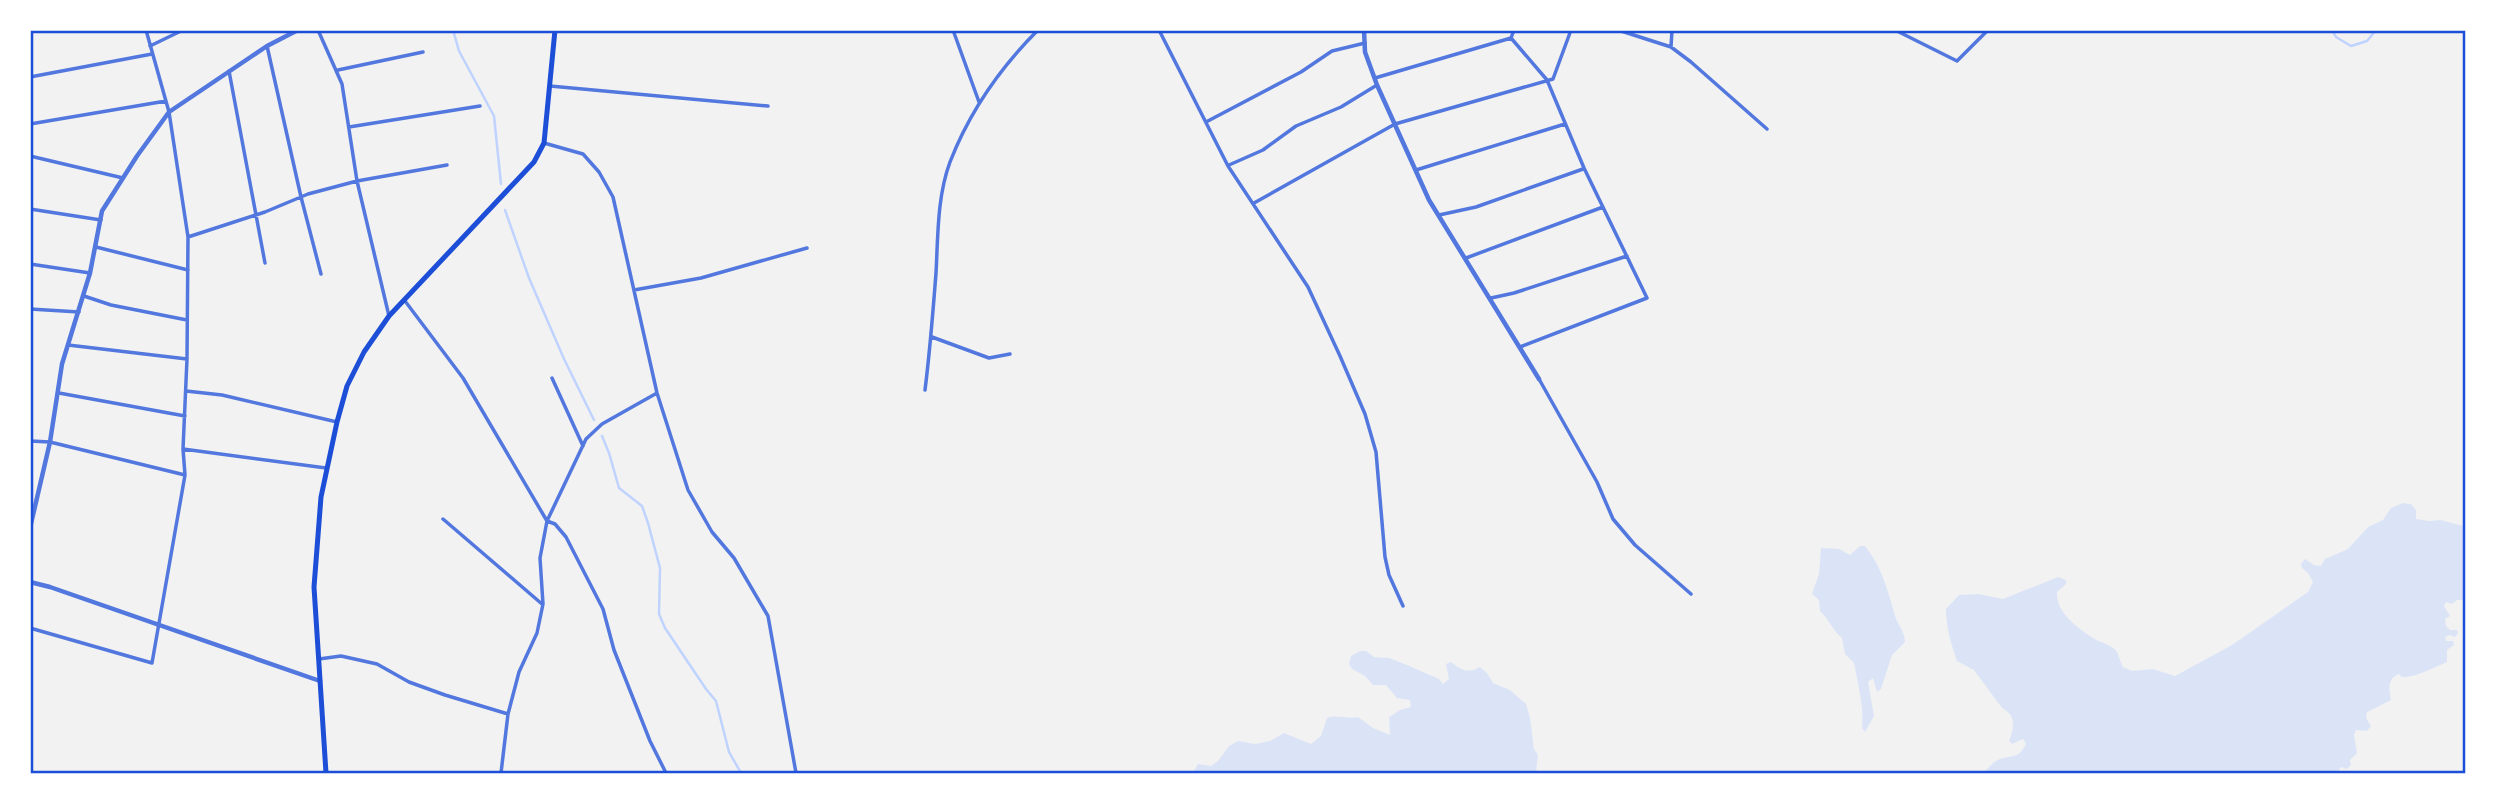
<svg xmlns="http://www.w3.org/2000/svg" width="2496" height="803" viewBox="0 0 2496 803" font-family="Roboto,sans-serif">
<rect width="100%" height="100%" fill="#f2f2f2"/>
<!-- green -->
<path fill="#dbe4f7" d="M2403 503 2411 504 2416 510V519L2429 521 2440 520 2464 526 2466 524V600H2457L2452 604 2446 602 2444 606 2450 616 2445 619 2446 626 2450 630H2457L2458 633 2455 637 2450 635 2445 637 2446 641H2453L2454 645 2447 650V662C2436 667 2414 678 2402 677L2399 674C2387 678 2389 690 2391 700L2367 712 2366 718 2371 726 2367 731 2356 730 2354 735 2357 753 2350 760 2351 765 2347 769 2341 767 2337 773H1983C1987 770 1992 763 1996 761 2010 753 2017 762 2026 744L2023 739 2012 744 2009 741C2014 727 2017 716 2002 708L1974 670 1957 661C1951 644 1946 627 1946 609L1959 595 1978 594 2003 599 2058 577 2066 580V584L2057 592C2056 613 2077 627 2093 638 2099 642 2113 645 2117 652 2119 655 2120 662 2123 667L2132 671 2153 669 2175 676 2232 645 2308 592 2313 582 2308 573 2302 568 2301 564 2305 559 2314 565 2321 566 2325 559 2348 549 2368 527 2383 520 2391 508Z
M1860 546H1865C1882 567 1888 591 1895 616 1898 625 1905 632 1905 642L1892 655 1881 689 1877 692 1873 678 1868 682 1874 716 1865 732 1862 728C1864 706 1858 684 1854 663L1845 654 1842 638C1832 630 1829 619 1820 611L1819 600 1812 594 1819 574 1821 548 1839 549 1850 555Z
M1360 651H1366L1374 657 1389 658 1407 665 1439 679 1443 684 1449 679 1446 664 1451 662C1461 670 1468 674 1480 667L1487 673 1493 683 1510 690 1526 704 1530 718 1534 749 1538 755 1536 773H1198L1194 771 1198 764 1211 766 1218 761 1229 746 1238 741 1255 744 1270 741 1284 733 1311 744 1321 736 1327 718C1338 714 1347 719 1358 717L1373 728 1390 735 1389 717 1400 710 1411 707 1410 700 1397 698 1386 685H1373L1365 676 1352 669 1349 664 1351 656Z"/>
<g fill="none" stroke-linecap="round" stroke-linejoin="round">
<!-- stream -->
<path stroke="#bfd3fe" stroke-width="2.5" d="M453 30 459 51 494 116 501 184
M2332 30 2336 37 2351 46 2367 41 2376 30
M505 210 529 278 564 359 594 420
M602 436 609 453 619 488 642 506 648 523 660 568 659 614 665 628 706 689 716 701 729 752 741 773"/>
<!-- minor -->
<path stroke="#5277de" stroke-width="3.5" d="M318 30 342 84 357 181 389 316
M953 30 979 102
M1159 30 1228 166 1308 287 1340 356 1365 414 1376 452 1385 557 1389 575 1403 606
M1618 30 1671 47 1691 62 1767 129
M1895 30 1957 61 1988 30
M1511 38 1547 80 1584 168 1647 298 1520 347
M150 46 183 30
M267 46 301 197 321 274
M1671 47 1672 30
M338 70 423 52
M229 71 265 263
M30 77 152 54
M1375 78 1511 38 1514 30
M550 86 768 106
M1206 122 1301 72 1332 51 1365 43
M30 124 166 101
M349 127 480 106
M544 143 583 154 599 172 613 197 657 393 688 490 712 532 734 558 768 616 796 773
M30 156 123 178
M1229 165 1263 150 1296 126 1341 107 1377 85
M1416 170 1565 124
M1254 203 1395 124 1553 79 1571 30
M30 209 101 220
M1439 215 1476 207 1583 169
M188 237 265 212 308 194 357 181 447 165
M96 247 188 270
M1466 258 1603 207
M30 264 90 273
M634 290 701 278 807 248
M84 296 111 305 187 320
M1491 298 1514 293 1627 256
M405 301 463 378 547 521 555 524 566 537 603 609 614 650 650 741 666 773
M30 309 79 312
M932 337 989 358 1010 354
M68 345 187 359
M552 378 583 446
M1539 379 1597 482 1613 519 1635 545 1691 594
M925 390C930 351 933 312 936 273 938 237 937 197 950 162 969 113 1001 67 1038 30
M186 391 222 395 337 422
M59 393 185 416
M30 441 50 442 185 475
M183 449 326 468
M443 519 542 604
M30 628 152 663 185 475 183 449 187 359 188 237 169 112 146 30
M319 659 341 656 377 664 409 682 445 695 508 714
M501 773 508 714 519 672 537 633 543 604 540 558 547 521 586 439 602 424 657 393"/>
<!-- tertiary -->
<path stroke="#5277de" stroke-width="4.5" d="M1364 30 1365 52 1377 85 1429 200 1539 379
M30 528 50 442 62 364 90 273 102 211 137 156 169 112 267 46 298 30
M30 582 50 587 320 681"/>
<!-- secondary -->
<path stroke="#1d4ed8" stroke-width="5" d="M326 773 314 587 321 497 337 422 347 386 364 352 389 316 534 162 544 143 555 30"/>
</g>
<!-- border -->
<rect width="2496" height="803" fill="none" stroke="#ffffff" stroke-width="63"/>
<rect x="32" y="32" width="2432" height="740" fill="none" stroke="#1d4ed8" stroke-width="2.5"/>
</svg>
